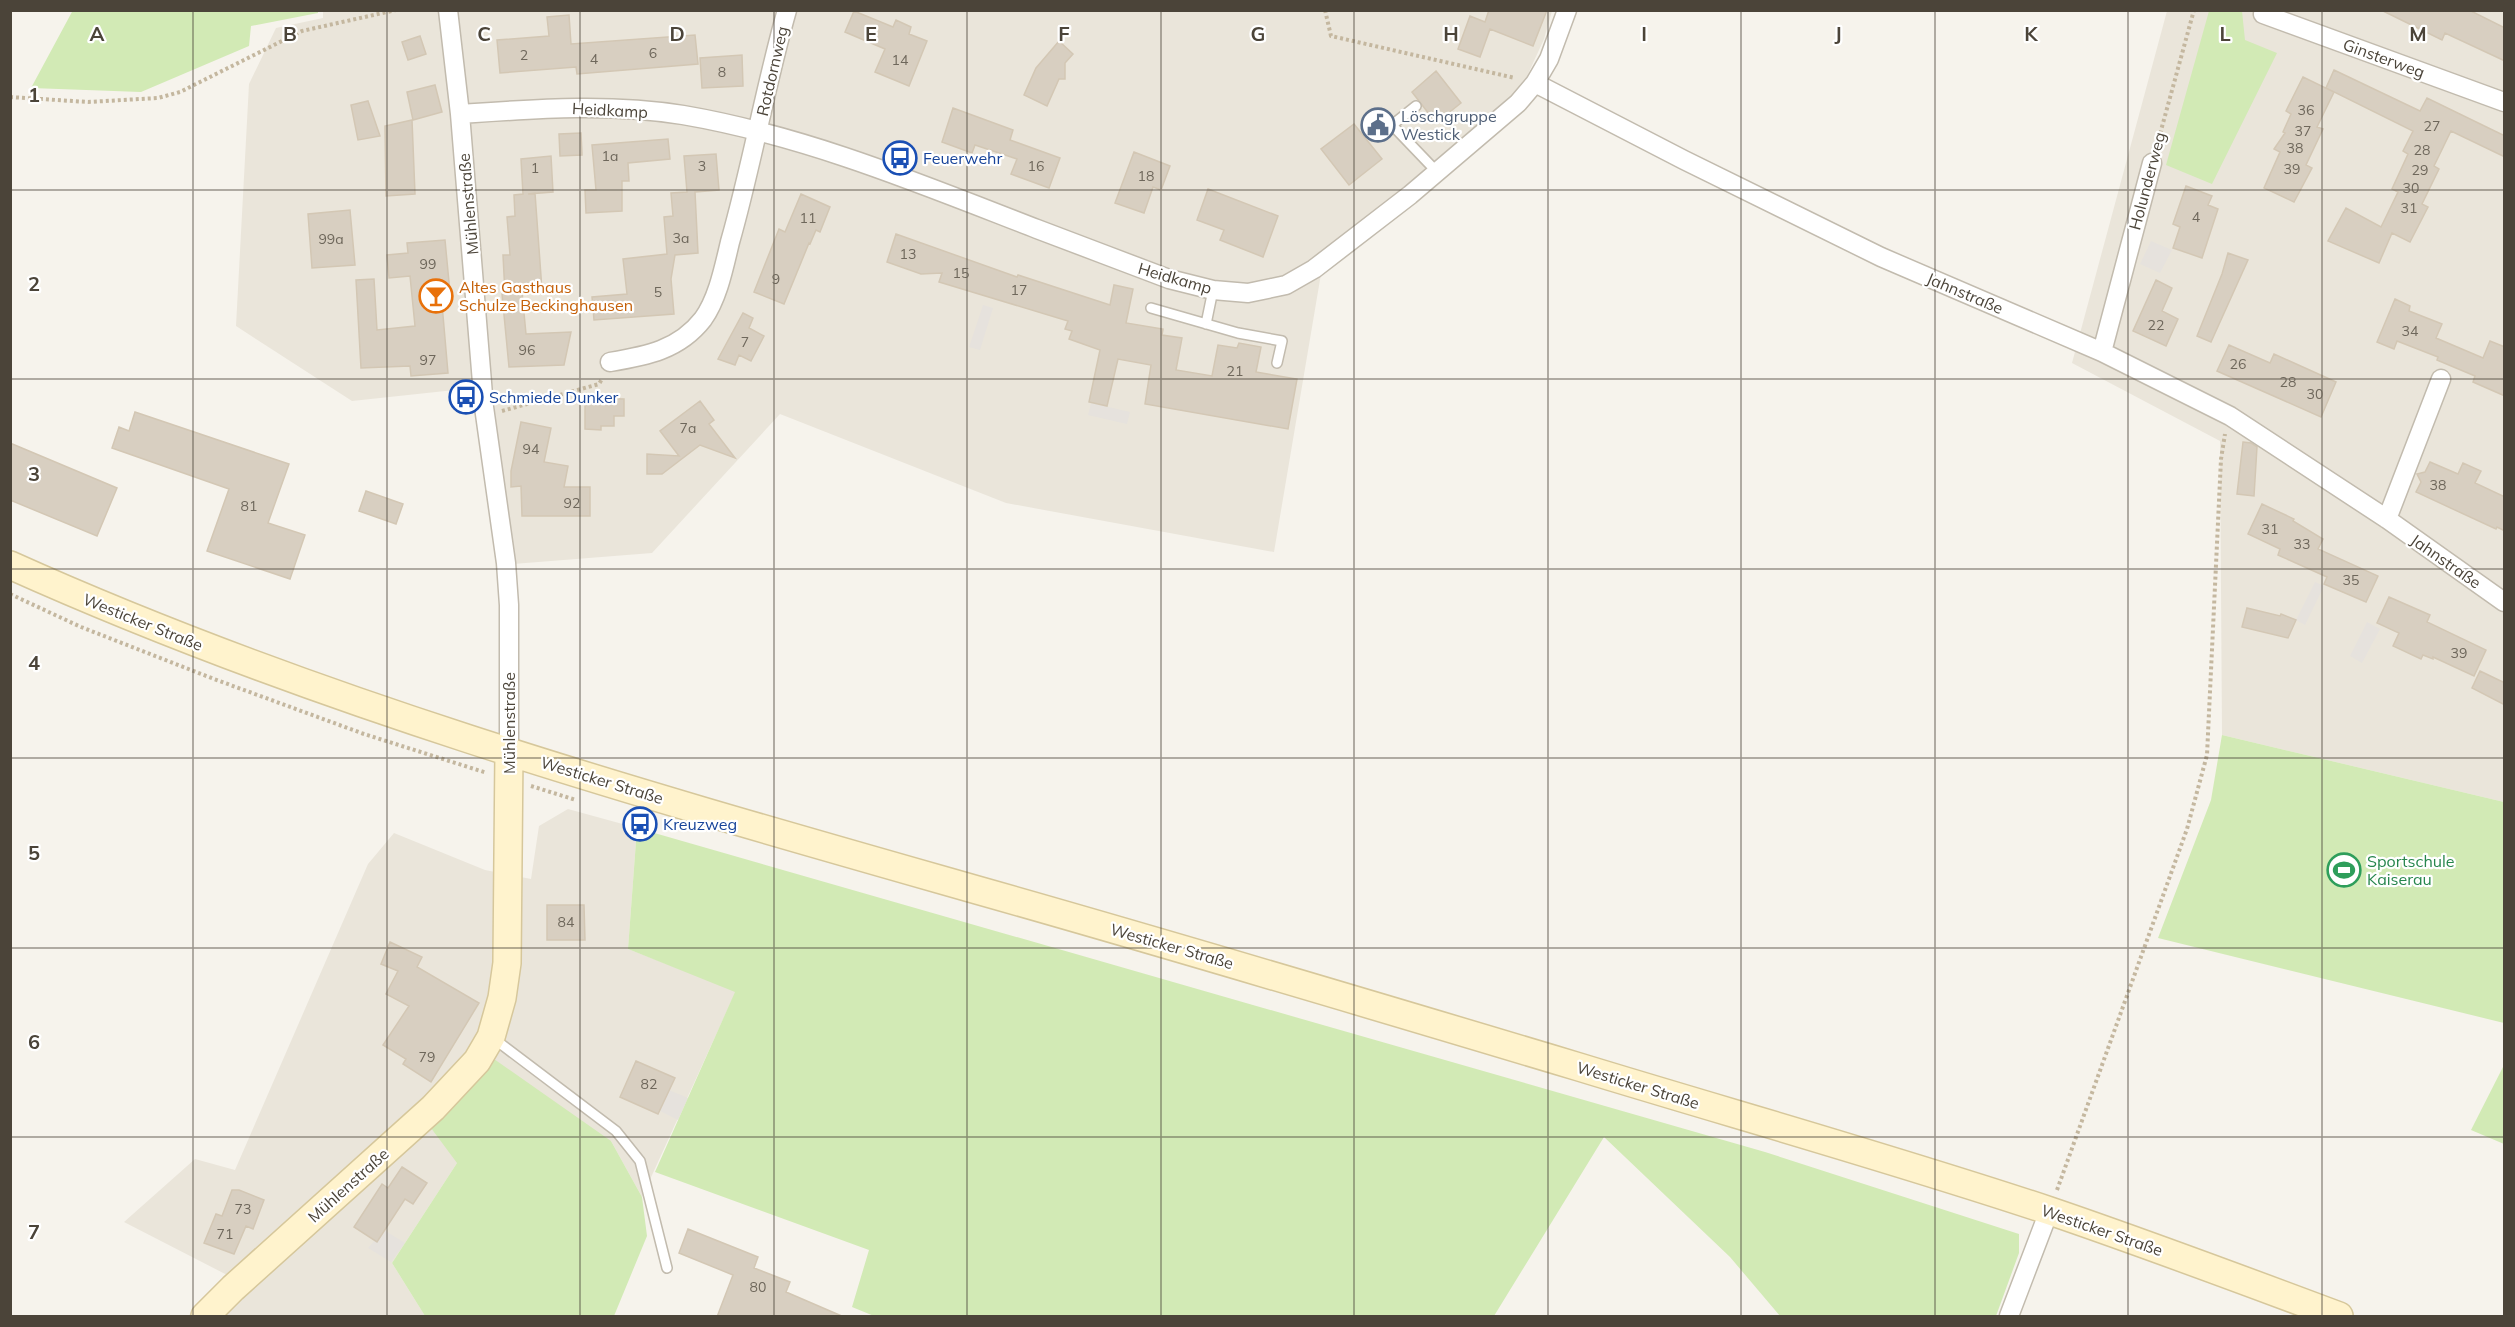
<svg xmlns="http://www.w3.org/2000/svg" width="2515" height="1327" viewBox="0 0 2515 1327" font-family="Mulish,sans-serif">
<rect width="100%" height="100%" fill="#f6f3ec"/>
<!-- residential -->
<path fill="#eae5da" d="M323 11H1552L1544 39 1523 85 1323 262 1274 552 1006 503 780 414 652 553 513 564 492 386 352 401 236 326 249 84 276 28 323 18Z
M2167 11H2504V802L2222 735 2220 441 2072 363Z
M568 809 637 828 628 949 736 991 642 1197 611 1141 457 1163 392 1263 425 1316H188L231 1277 124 1222 195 1159 235 1170 368 864 394 833 485 870 531 879 539 826Z"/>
<!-- industrial -->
<path fill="#e6e2dd" d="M2151 241 2172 250 2160 273 2140 264Z
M983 305 993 308 980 350 969 347Z
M1091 403 1130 412 1127 424 1088 415Z
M2315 582 2324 586 2305 625 2296 620Z
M2367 622 2380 629 2362 663 2350 656Z
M669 1090 688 1098 678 1120 660 1111Z
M384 1230 405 1243 391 1262 368 1248Z"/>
<!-- green -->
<path fill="#d2eab5" d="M73 10H318V13L251 26 249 46 141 92 31 88Z
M2209 11H2242L2245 40 2277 53 2212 184 2166 165Z
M2222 735 2504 802V1023L2158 938 2211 800Z
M637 828 1765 1152 2019 1234V1253L1996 1316H1780L1730 1257 1604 1137 1494 1316H874L852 1307 869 1250 655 1172 735 992 628 949Z
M494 1059 611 1141 642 1197 647 1236 614 1316H425L392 1263 457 1163 431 1128Z
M2504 1065V1144L2471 1130Z"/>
<!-- building -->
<path fill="#d8cfc1" stroke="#d3c7b4" stroke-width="1.5" d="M1489 10H1547L1533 46 1490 29 1480 57 1458 49 1470 16 1485 22Z
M2381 10H2469L2505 28V61L2445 33 2442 40Z
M854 11 893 27 896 20 911 27 909 34 927 41 909 86 875 72 885 49 845 32Z
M569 15 571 44 695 35 698 64 577 74 576 67 500 73 497 40 549 36 547 17Z
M420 36 426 54 408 60 402 42Z
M1059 41 1073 54 1065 63V79H1059L1047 106 1024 95 1036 68Z
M742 55 743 86 702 88 700 58Z
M2334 70 2420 111 2427 98 2505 136V157L2451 131 2434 166 2439 169 2422 204 2428 207 2410 242 2392 233 2379 263 2328 241 2346 208 2381 227 2398 192 2392 189 2408 154 2403 151 2413 131 2326 88Z
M1436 71 1461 103 1436 123 1412 92Z
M2303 77 2334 92 2317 127 2323 129 2306 165 2312 168 2294 202 2264 188 2280 152 2274 149 2285 133 2283 132 2291 114 2286 111Z
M435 85 442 112 413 120 407 92Z
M368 101 380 136 358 140 351 105Z
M953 108 1013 130 1010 140 1060 158 1049 188 1011 174 1017 159 975 145 972 153 942 142Z
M412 120 415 194 386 196 385 126Z
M1354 124 1382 159 1349 185 1321 149Z
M581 133 582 155 560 156 559 134Z
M668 139 670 159 628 163 629 181H622V211L586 213 585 190H596L592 145Z
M1134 152 1170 166 1161 190 1153 187 1144 213 1115 203Z
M716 154 719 190 695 192 698 253 675 255 671 279 674 314 594 320 592 297 627 294 623 259 667 254 664 217 673 216 671 193 687 192 684 156Z
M551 156 553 192 528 194 535 193 542 290 522 292 526 334 571 332 564 365 509 367 502 294H505L503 255H510L507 217 515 216 514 195 523 194 521 159Z
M2186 186 2212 196 2208 205 2218 209 2202 258 2173 248 2180 227 2173 224Z
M1208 189 1278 216 1263 257 1220 240 1224 230 1197 220Z
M801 194 830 207 820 232 816 230 810 244 809 243 784 304 754 292 779 229 785 232Z
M350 210 355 265 312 268 308 214Z
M896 234 1017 277 1018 275 1110 305 1114 285 1133 289 1126 323 1163 329 1162 335 1182 338 1176 370 1212 376 1218 345 1237 348 1239 343 1261 347 1256 372 1297 379 1288 429 1145 404 1151 365 1118 359 1107 406 1089 402 1100 350 1069 339 1072 331 1065 329 1068 321 939 282 942 273 921 274 887 262Z
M445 240 451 303 442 304 448 373 411 376 410 366 361 368 356 280 374 279 377 330 415 326 410 276 389 278 387 255 408 253 407 243Z
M2228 253 2248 260 2211 342 2197 336 2222 274Z
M2156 280 2172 288 2162 311 2178 319 2166 346 2133 331Z
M2395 299 2410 306 2409 311 2442 324 2436 338 2483 358 2490 341 2505 347V396L2473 382 2475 376 2437 360 2438 357 2397 341 2394 349 2377 342Z
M743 313 753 318 749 328 764 336 751 361 739 355 735 365 718 359Z
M2229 345 2270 363 2274 354 2336 382 2321 417 2217 371Z
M585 398 624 399V416H614V426H601V430L585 429Z
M700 401 714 420 709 424 735 458 700 445 662 474H647V454L679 456 660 431Z
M135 412 289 464 268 523 305 535 290 579 207 551 229 489 112 448 119 427 129 431Z
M521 422 551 428 544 462 568 466 564 487H590V516H522L521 486 511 487V471Z
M2243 442 2251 443 2257 447 2254 496 2237 494Z
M10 443 117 488 97 536 10 500Z
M2430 462 2458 474 2463 463 2481 471 2475 483 2505 497V531L2497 527 2496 529 2416 492 2421 482 2417 474 2425 472Z
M366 491 403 504 396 524 359 511Z
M2262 504 2294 519 2293 521 2323 539 2318 549 2378 576 2366 602 2324 584 2327 577 2278 555 2280 549 2248 534Z
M2389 597 2430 615 2427 622 2486 650 2474 676 2433 657V659L2423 655 2421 659 2393 646 2399 633 2377 623Z
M2247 608 2280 616 2281 614 2296 620 2288 638 2242 627Z
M2480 671 2505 683V705L2472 688Z
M547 905H584L585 940H547Z
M390 942 422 957 417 967 479 1003 431 1082 403 1064 406 1059 383 1045 409 1006 386 994 398 971 381 964Z
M636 1061 675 1078 658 1114 620 1097Z
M402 1167 427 1183 413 1204 405 1199 377 1242 354 1227 382 1184 388 1188Z
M232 1190H239L264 1200 253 1229 246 1226 234 1254 204 1243 216 1214 222 1216Z
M688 1229 758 1257 754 1268 790 1282 786 1292 844 1317H717L733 1275 679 1253Z"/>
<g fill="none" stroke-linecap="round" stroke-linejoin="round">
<!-- lane casing -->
<g stroke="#c2bbae" stroke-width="12">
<path id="lane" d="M1416 106 1392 125 1437 172
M1151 308 1238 333 1282 341 1277 363
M1206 324 1213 290
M493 1038 616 1131 640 1161 667 1268"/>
</g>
<!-- street casing -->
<g stroke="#c2bbae" stroke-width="21">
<path id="street" d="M448 10 460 114 484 407 506 563 509 605V751
M2263 14 2504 102
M1535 83 1684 160 1881 257 2102 352 2230 416 2387 519 2504 602
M460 114C534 109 609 103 683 115 806 136 921 184 1037 229 1081 246 1125 262 1169 279L1213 290 1248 293 1286 285 1314 269 1410 195 1518 103 1535 83 1549 59 1567 10
M2102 352 2152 163
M610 362C646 356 679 350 703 319 718 298 724 267 730 242 752 165 765 87 787 10
M2387 519 2441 379
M2009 1316 2049 1211"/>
</g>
<!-- secondary casing -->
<g stroke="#d6c79b" stroke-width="30">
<path id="secondary" d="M10 565C321 705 651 797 977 890 1179 947 1379 1007 1579 1067 1736 1115 1894 1159 2050 1211 2147 1244 2243 1280 2339 1316
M205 1316 233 1288 433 1108 477 1061 491 1037 502 998 507 963 509 751"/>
</g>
<!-- path -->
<path stroke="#c4b79f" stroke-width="4" stroke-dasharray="3 3" stroke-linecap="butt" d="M1325 10 1331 36 1515 78
M10 97 88 102 158 98 180 92 302 31 396 10
M2157 145 2194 10
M502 411 599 384 602 379
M10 594 81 627 214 679 364 734 487 773
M531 786 576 800
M2057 1190 2187 829 2207 755 2221 459 2225 434"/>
<!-- lane -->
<use href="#lane" stroke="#fff" stroke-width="9"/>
<!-- street -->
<use href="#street" stroke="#fff" stroke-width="18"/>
<!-- secondary -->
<use href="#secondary" stroke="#fff3cd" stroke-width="27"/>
</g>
<!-- grid -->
<path fill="none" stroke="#4b4439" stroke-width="1.5" stroke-opacity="0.55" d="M193 10V1316M387 10V1316M580 10V1316M774 10V1316M967 10V1316M1161 10V1316M1354 10V1316M1548 10V1316M1741 10V1316M1935 10V1316M2128 10V1316M2322 10V1316M10 190H2504M10 379H2504M10 569H2504M10 758H2504M10 948H2504M10 1137H2504"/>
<!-- icons -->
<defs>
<g id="civic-ring" transform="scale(1.725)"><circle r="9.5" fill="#fff" stroke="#5c6f8a" stroke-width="1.5"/><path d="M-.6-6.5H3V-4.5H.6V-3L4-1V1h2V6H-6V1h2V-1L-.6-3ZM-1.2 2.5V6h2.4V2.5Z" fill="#5c6f8a"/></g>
<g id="bus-ring" transform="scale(1.725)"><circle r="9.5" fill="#fff" stroke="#1a4fb4" stroke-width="1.5"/><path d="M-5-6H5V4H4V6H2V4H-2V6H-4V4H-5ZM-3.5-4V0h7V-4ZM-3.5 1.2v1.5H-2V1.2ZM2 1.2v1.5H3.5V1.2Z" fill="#1a4fb4"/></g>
<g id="bar-ring" transform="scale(1.725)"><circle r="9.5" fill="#fff" stroke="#e8710a" stroke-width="1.5"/><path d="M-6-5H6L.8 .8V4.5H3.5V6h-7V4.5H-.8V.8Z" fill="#e8710a"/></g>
<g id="stadium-ring" transform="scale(1.725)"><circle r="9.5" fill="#fff" stroke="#2e9e5b" stroke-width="1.5"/><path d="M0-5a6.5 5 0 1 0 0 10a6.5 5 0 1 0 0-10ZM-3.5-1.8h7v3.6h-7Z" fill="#2e9e5b"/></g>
</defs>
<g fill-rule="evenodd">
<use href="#civic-ring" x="1378" y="125"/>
<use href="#bus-ring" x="900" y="158"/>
<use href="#bar-ring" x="436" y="296"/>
<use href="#bus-ring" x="466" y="397"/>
<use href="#bus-ring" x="640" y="824"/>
<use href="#stadium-ring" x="2344" y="870"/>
</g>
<g text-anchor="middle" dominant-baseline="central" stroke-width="4.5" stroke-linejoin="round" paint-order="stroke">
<!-- number labels -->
<g font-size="14" fill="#6e675b">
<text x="653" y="53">6</text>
<text x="524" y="55">2</text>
<text x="594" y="59">4</text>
<text x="900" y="60">14</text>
<text x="722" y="72">8</text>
<text x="2306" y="110">36</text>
<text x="2432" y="126">27</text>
<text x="2303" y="131">37</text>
<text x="2295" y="148">38</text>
<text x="2422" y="150">28</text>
<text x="610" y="156">1a</text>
<text x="702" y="166">3</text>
<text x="1036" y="166">16</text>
<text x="535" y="168">1</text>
<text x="2292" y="169">39</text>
<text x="2420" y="170">29</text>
<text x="1146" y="176">18</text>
<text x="2411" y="188">30</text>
<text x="2409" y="208">31</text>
<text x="2196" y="217">4</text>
<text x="808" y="218">11</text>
<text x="681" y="238">3a</text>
<text x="331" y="239">99a</text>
<text x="908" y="254">13</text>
<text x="428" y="264">99</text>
<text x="961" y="273">15</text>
<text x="776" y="279">9</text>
<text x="1019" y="290">17</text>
<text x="658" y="292">5</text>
<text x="2156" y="325">22</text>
<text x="2410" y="331">34</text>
<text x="745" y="342">7</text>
<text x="527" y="350">96</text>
<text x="428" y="360">97</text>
<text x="2238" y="364">26</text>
<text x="1235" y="371">21</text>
<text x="2288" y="382">28</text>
<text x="2315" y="394">30</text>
<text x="688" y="428">7a</text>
<text x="531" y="449">94</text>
<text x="2438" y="485">38</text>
<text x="572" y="503">92</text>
<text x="249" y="506">81</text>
<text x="2270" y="529">31</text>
<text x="2302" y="544">33</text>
<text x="2351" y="580">35</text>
<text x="2459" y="653">39</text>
<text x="566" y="922">84</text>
<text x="427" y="1057">79</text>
<text x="649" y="1084">82</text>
<text x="243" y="1209">73</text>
<text x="225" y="1234">71</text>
<text x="758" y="1287">80</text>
</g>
<!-- street labels -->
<g font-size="16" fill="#4b4439" stroke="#fff">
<text transform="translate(2384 58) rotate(20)">Ginsterweg</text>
<text transform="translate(772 71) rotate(-77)">Rotdornweg</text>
<text transform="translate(610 110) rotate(3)">Heidkamp</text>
<text transform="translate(2147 181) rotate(-75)">Holunderweg</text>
<text transform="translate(468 204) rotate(-95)">Mühlenstraße</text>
<text transform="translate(1175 278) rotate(16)">Heidkamp</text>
<text transform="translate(1965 293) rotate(23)">Jahnstraße</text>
<text transform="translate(2446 561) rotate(35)">Jahnstraße</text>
<text transform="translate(143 622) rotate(22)">Westicker Straße</text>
<text transform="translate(509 723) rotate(-90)">Mühlenstraße</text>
<text transform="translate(602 780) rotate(17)">Westicker Straße</text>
<text transform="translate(1172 946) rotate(16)">Westicker Straße</text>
<text transform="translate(1638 1085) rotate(17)">Westicker Straße</text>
<text transform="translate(348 1185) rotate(-42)">Mühlenstraße</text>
<text transform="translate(2102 1230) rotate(19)">Westicker Straße</text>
</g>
<!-- service labels -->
<g font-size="16" fill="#4e5e75" stroke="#fff" text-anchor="start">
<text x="1401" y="116">Löschgruppe<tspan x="1401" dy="18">Westick</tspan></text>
</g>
<!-- transit labels -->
<g font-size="16" fill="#164399" stroke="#fff" text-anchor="start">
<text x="923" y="158">Feuerwehr</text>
<text x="489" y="397">Schmiede Dunker</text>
<text x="663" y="824">Kreuzweg</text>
</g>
<!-- food labels -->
<g font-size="16" fill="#c56008" stroke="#fff" text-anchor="start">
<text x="459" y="287">Altes Gasthaus<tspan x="459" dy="18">Schulze Beckinghausen</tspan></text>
</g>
<!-- leisure labels -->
<g font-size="16" fill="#27864d" stroke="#fff" text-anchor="start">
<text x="2367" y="861">Sportschule<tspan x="2367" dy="18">Kaiserau</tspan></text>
</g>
</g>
<g font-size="20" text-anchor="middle" font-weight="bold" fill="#4b4439" stroke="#fff" stroke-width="4.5" stroke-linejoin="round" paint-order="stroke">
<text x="97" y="41">A</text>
<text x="290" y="41">B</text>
<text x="484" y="41">C</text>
<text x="677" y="41">D</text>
<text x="871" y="41">E</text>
<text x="1064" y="41">F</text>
<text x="1258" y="41">G</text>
<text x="1451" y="41">H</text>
<text x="1644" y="41">I</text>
<text x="1838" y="41">J</text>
<text x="2031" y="41">K</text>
<text x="2225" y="41">L</text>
<text x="2418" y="41">M</text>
<text x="34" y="102">1</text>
<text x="34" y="291">2</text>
<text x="34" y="481">3</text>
<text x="34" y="670">4</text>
<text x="34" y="860">5</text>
<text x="34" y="1049">6</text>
<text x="34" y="1239">7</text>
</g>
<!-- border -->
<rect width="2515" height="1327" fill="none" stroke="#4b4439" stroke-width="24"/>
</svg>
